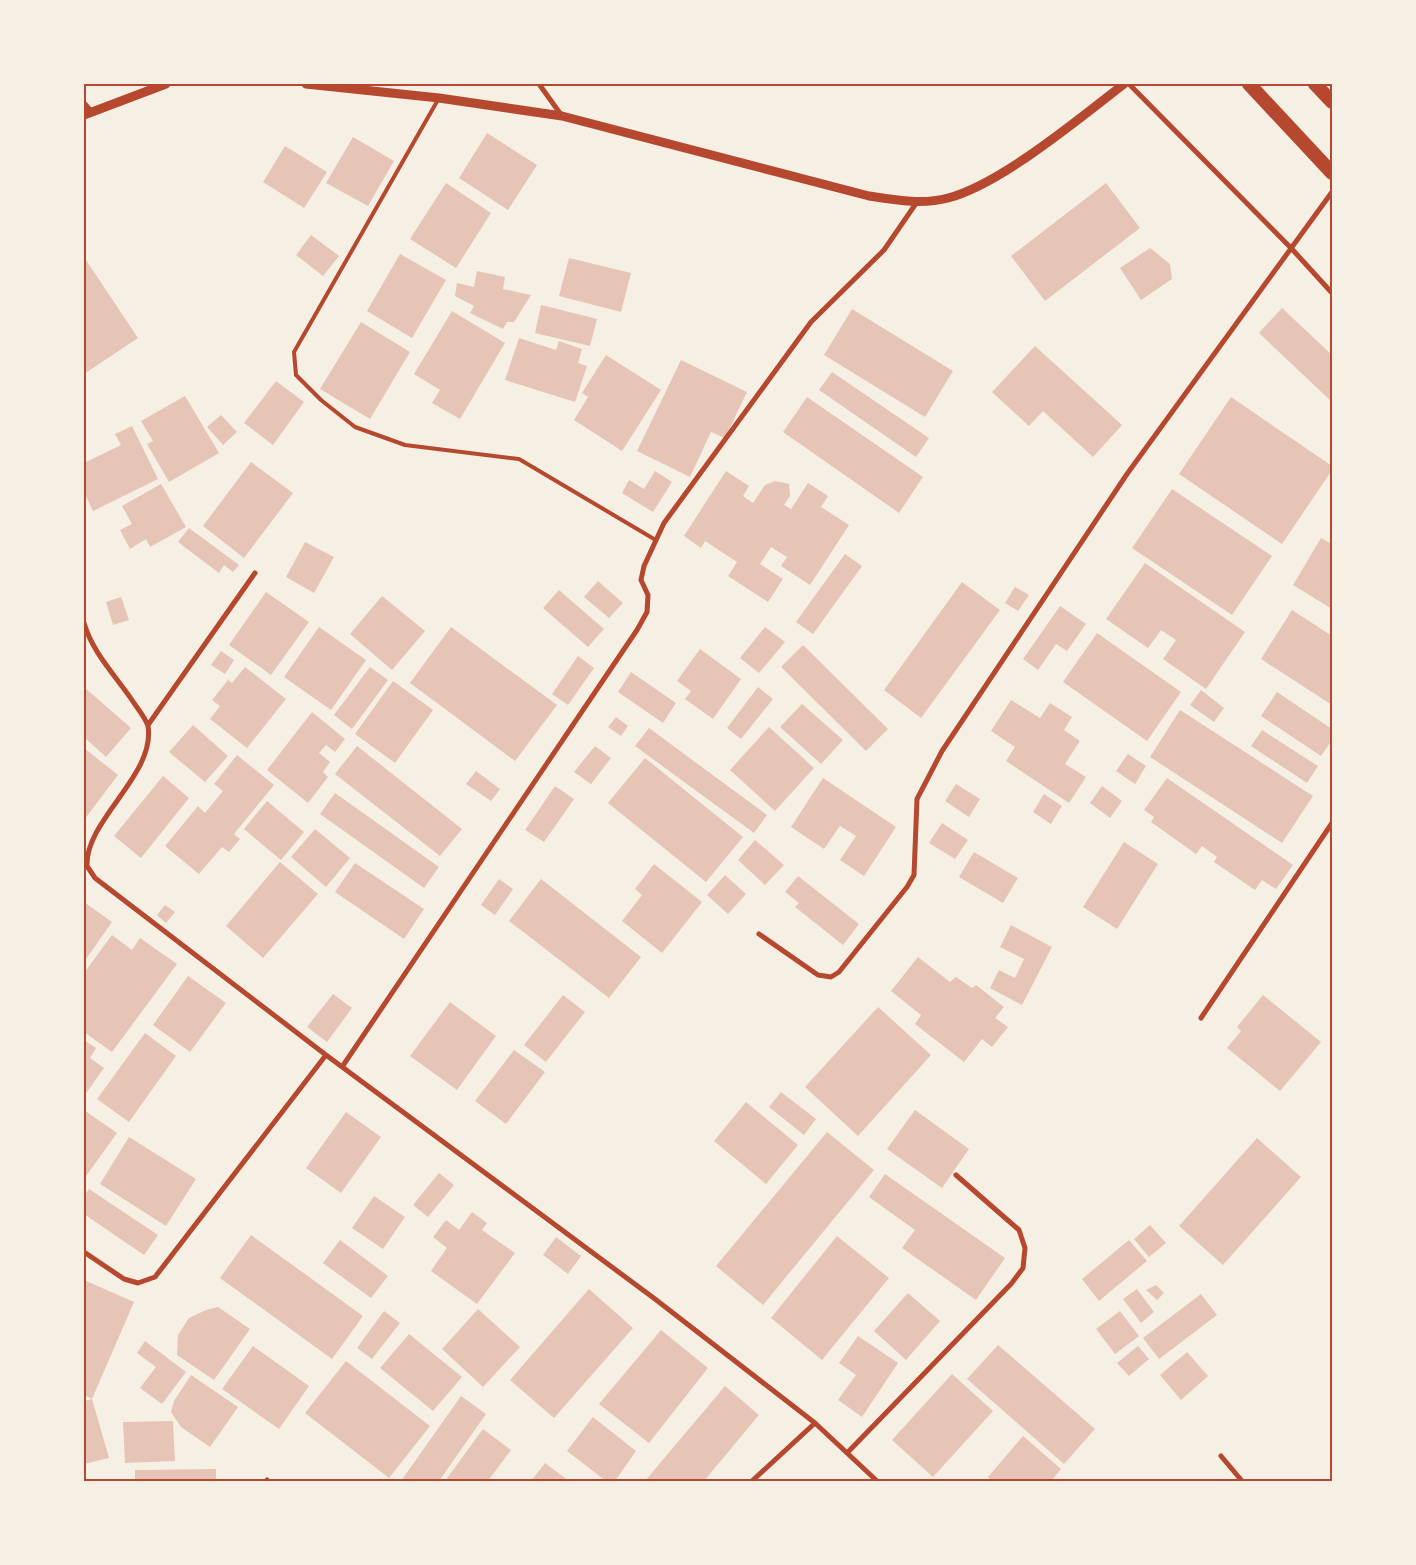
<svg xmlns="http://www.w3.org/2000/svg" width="1416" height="1565" viewBox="0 0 1416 1565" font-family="Montserrat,sans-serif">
<rect width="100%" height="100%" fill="#f6efe4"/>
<!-- building -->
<path fill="#e6c5b7" d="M487 133 537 165 508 210 459 178Z
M353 137 394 161 368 206 326 183Z
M285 146 327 172 304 208 263 182Z
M446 183 491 213 456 268 410 239Z
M1106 183 1140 228 1045 301 1011 256Z
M311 235 339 256 323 276 296 255Z
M1150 248 1170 264 1172 279 1141 300 1120 268Z
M400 254 446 280 412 338 367 311Z
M84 257 138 338 84 374Z
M569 258 631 273 621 312 559 296Z
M477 271 505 277 503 289 531 295 514 322H507L503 329 470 313 474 306 455 296 457 283 474 287Z
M541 305 597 319 590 346 535 333Z
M1282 308 1332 355V402L1259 333Z
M852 309 953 371 925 417 824 355Z
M452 311 505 343 460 419 432 403 440 390 414 374Z
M361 322 410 352 370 419 320 389Z
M519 338 556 350 559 341 582 349 578 363 587 366 575 402 505 380Z
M1035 346 1122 425 1093 457 1043 411 1029 426 992 392Z
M606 355 661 390 622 451 574 420 588 397 582 393Z
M681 360 747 392 725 438 711 432 690 477 637 451Z
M832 372 929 438 916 457 819 390Z
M276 381 304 402 273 445 244 423Z
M185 396 219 453 169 482 147 444 153 441 141 421Z
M807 397 923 477 899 513 783 432Z
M1231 397 1332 466V470L1282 544 1179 474Z
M221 415 237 432 223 445 207 427Z
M132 426 158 479 93 511 84 492V463L121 445 115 434Z
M251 462 293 493 244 558 203 526Z
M655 471 672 482 653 512 622 493 629 480 644 489Z
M726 471 749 486 743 496 753 503 765 485 775 481 789 484 790 496 784 505 791 509 808 483 828 496 821 507 849 525 810 585 781 566 787 557 771 547 760 564 783 579 768 602 728 576 737 562 705 541 701 548 684 536Z
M161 484 186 527 150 547 146 539 130 549 120 530 132 524 122 506Z
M1172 489 1272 556 1232 615 1132 548Z
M189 528 239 565 233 572 224 565 219 573 178 542Z
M1321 538 1332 544V609L1293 585Z
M305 542 334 557 314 593 286 577Z
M845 554 862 566 813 634 796 622Z
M1145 563 1245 632 1206 689 1163 659 1176 640 1161 630 1148 648 1106 619Z
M598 581 623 603 609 618 584 597Z
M962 582 1000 610 921 718 884 690Z
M1015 587 1029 595 1018 611 1005 603Z
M559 590 604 629 588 647 543 608Z
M266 592 309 622 271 675 229 645Z
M382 596 425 631 392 670 350 634Z
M121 597 129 620 113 625 106 602Z
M1060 606 1086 624 1067 651 1056 644 1038 670 1023 659Z
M1292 610 1332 636V705L1261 659Z
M319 627 366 660 331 710 284 677Z
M451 627 557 705 515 761 410 683Z
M765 627 785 642 759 673 740 658Z
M1097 633 1181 692 1147 741 1063 682Z
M803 645 888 729 866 751 781 667Z
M700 649 741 679 713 719 685 699 691 691 677 681Z
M221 651 234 660 225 674 211 665Z
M578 656 594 668 568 705 552 694Z
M245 667 286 699 247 748 210 719 220 706 212 700 228 680 232 683Z
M370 667 388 680 352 729 334 715Z
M631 672 676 703 663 723 618 692Z
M393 681 433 710 395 763 355 734Z
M84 687 131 728 106 757 84 737Z
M758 687 773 699 741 739 727 728Z
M1201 690 1224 708 1214 722 1190 705Z
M1277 692 1332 729V740L1321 756 1261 716Z
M1011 700 1040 718 1050 703 1072 717 1064 730 1080 741 1065 764 1086 777 1069 803 1006 761 1015 747 991 731Z
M802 704 843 740 821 764 780 727Z
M1180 710 1313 796 1282 843 1150 757Z
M312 712 345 739 335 752 326 745 319 753 330 762 323 772 328 777 308 803 267 770Z
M616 717 628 726 621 736 608 727Z
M193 725 228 756 205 782 169 752Z
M769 727 814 768 775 811 730 770Z
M649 728 767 815 754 833 635 746Z
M1262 730 1318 766 1307 783 1251 746Z
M357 746 462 829 440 856 335 774Z
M595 746 611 758 591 784 574 772Z
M84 748 118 775 84 820Z
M1128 754 1146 766 1135 784 1116 771Z
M237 755 274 785 234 834 240 839 229 852 222 847 199 874 165 846 198 806 205 813 223 791 214 784Z
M645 758 743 837 706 882 608 803Z
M476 771 500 789 491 801 466 784Z
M163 776 189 798 141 858 114 836Z
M823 778 896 827 864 876 840 860 856 836 840 826 824 849 791 827Z
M1167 778 1293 865 1276 889 1262 880 1255 890 1214 862 1217 857 1202 846 1196 854 1151 822 1154 817 1144 810Z
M956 784 980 799 969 817 945 801Z
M555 786 574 799 544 842 525 830Z
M1102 786 1122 801 1110 818 1090 803Z
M335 793 439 867 424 888 320 814Z
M1044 794 1062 806 1051 824 1033 812Z
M267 801 304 832 281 860 244 829Z
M942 823 968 840 955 859 929 843Z
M315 829 350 858 326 887 291 857Z
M755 840 784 865 765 885 738 860Z
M1124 842 1158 864 1117 929 1083 907Z
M974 852 1018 878 1003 903 959 877Z
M280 862 318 894 263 958 226 926Z
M355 863 424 909 404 939 335 892Z
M654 864 702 902 662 953 622 921 642 895 635 889Z
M725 875 746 894 728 914 707 895Z
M798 876 859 924 843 945 795 907 799 903 785 892Z
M499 879 513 889 495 915 481 905Z
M541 879 641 957 609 998 509 921Z
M84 902 112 922 84 962Z
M165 905 175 912 166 923 157 915Z
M1011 925 1052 947 1022 1005 990 988 999 970 1015 978 1024 959 1000 947Z
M112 935 132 950 140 938 177 964 112 1052 84 1032V973Z
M918 957 950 982 956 977 972 988 976 985 1004 1007 995 1018 1008 1027 992 1047 982 1039 964 1062 915 1024 921 1015 891 991Z
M188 976 226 1003 190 1052 153 1025Z
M333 994 352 1008 327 1042 307 1027Z
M563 995 585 1012 546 1062 524 1045Z
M1263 995 1321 1042 1280 1091 1227 1048 1241 1031 1237 1027Z
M450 1002 496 1036 457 1090 410 1056Z
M878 1007 931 1055 858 1136 805 1087Z
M145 1033 176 1056 129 1122 97 1099Z
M84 1040 96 1048 90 1058 104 1068 84 1096Z
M514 1050 545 1072 506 1124 475 1101Z
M781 1092 816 1119 804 1135 769 1107Z
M746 1102 798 1145 766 1184 714 1141Z
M84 1110 117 1133 84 1179Z
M915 1110 969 1149 942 1188 887 1149Z
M346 1112 381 1137 341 1193 306 1168Z
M827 1132 874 1170 763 1305 716 1266Z
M129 1137 196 1179 166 1226 100 1184Z
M1257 1138 1301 1177 1223 1265 1179 1226Z
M439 1173 454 1185 428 1217 413 1205Z
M885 1174 1005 1258 976 1300 902 1248 915 1230 869 1197Z
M89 1189 158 1235 144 1255 84 1214V1196Z
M374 1196 405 1217 383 1249 352 1228Z
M472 1212 487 1223 482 1230 515 1253 477 1304 431 1271 447 1248 433 1237 446 1220 459 1230Z
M1150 1225 1166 1243 1149 1257 1134 1239Z
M251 1235 363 1316 332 1359 220 1278Z
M837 1236 889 1278 822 1360 771 1318Z
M556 1237 581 1256 568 1274 543 1255Z
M340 1240 388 1276 371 1298 323 1263Z
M1129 1240 1147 1261 1099 1301 1082 1279Z
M84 1280 134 1302 92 1399 84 1395Z
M1156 1285 1164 1293 1157 1300 1146 1290Z
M589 1289 633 1328 554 1418 510 1380Z
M1137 1289 1154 1312 1141 1323 1123 1299Z
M908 1293 940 1321 906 1360 874 1331Z
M1201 1294 1217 1315 1159 1359 1143 1338Z
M218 1307 250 1329 214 1380 177 1355 178 1335 189 1318 206 1310Z
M478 1309 520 1347 483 1387 442 1349Z
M384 1311 400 1323 372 1359 357 1348Z
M1120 1311 1139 1336 1115 1354 1096 1329Z
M661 1330 708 1368 649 1443 599 1404Z
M409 1334 462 1377 433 1411 380 1368Z
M858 1336 898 1363 862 1417 838 1400 856 1375 839 1363Z
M145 1341 186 1372 162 1404 140 1388 156 1367 137 1353Z
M998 1345 1095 1429 1064 1464 967 1379Z
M253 1346 309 1386 279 1429 222 1389Z
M1138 1346 1149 1359 1129 1376 1117 1363Z
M1187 1352 1208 1376 1181 1400 1160 1375Z
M346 1361 430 1426 389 1478 305 1413Z
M952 1374 993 1411 933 1477 892 1440Z
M191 1375 238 1407 210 1447 181 1427 171 1412 174 1401Z
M725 1386 759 1415 704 1481H645Z
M461 1396 486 1414 439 1481H401Z
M92 1399 109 1458 84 1464V1401Z
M593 1417 636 1451 615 1481H606L567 1451Z
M173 1421 175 1461 125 1463 123 1422Z
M483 1429 511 1450 488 1481H445Z
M1023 1436 1061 1469 1051 1481H993L988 1477Z
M545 1463 569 1481H531Z
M216 1469V1481H135V1470Z"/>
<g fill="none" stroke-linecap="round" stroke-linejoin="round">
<!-- service -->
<path stroke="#b5482f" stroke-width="4" d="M439 98 294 352 296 375 321 400 355 427 405 445 519 459 654 539"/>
<!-- minor -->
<path stroke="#b5482f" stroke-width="5" d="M539 84 562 116
M1129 84 1291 248 1332 293
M84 103 91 111
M84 623C93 654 117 677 134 703 139 710 146 719 148 726 156 775 85 820 87 866L95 878 326 1055 655 1299 815 1423 877 1481
M148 725 255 573
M759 934 818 975 831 977 839 972 907 887 914 875 917 799 942 751 1127 474 1332 192
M1201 1018 1332 823
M342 1067 637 630 647 612 648 595 641 580 644 566 664 523 811 322 884 250 917 202
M84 1252 124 1279 138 1283 155 1277 326 1055
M847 1453 1011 1284 1023 1268 1025 1248 1019 1230 956 1175
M1221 1456 1242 1481
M267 1480 268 1481
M752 1481 815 1423"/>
<!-- tertiary -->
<path stroke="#b5482f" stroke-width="9" d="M306 84 439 98 562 116 869 196C895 200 922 205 948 198 1001 184 1080 118 1124 84
M84 115 166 84"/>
<!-- trunk -->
<path stroke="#b5482f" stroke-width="14" d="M1249 84 1332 173
M1315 84 1332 102"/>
</g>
<!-- border -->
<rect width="1416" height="1565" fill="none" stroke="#f6efe4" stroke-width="170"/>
<rect x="85" y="85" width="1246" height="1395" fill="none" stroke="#b5482f" stroke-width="2"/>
</svg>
